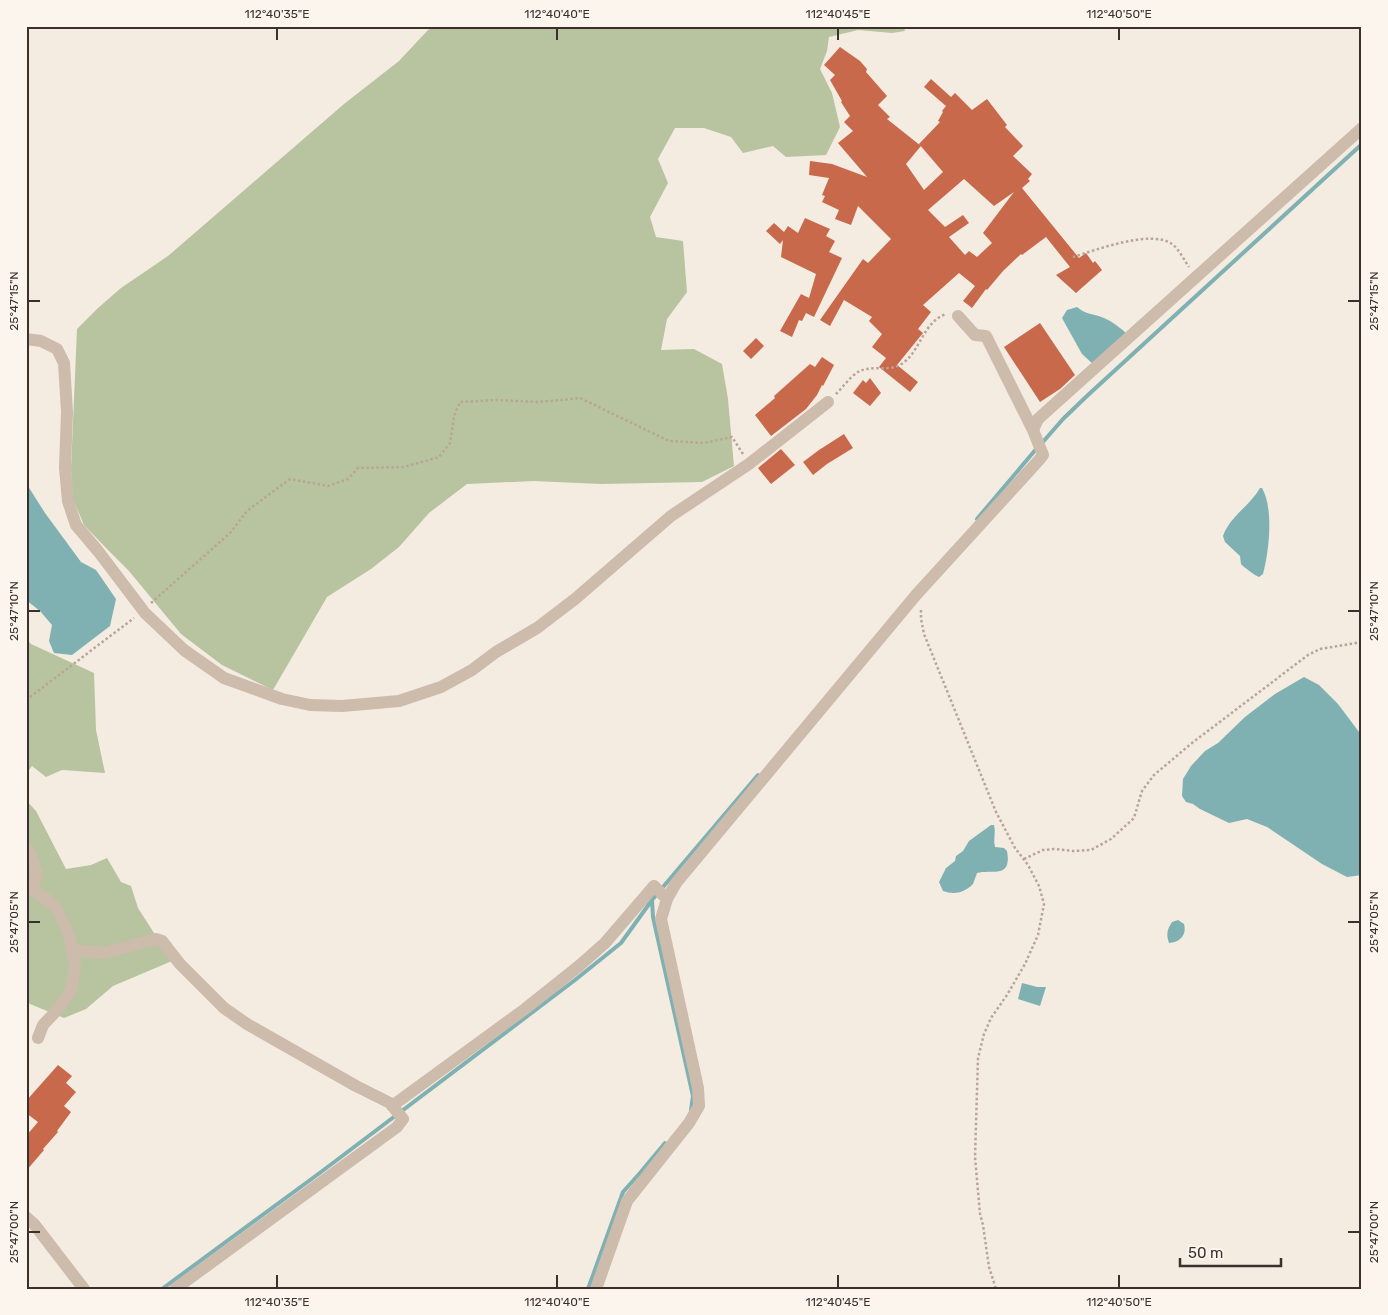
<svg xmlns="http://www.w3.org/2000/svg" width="1388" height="1315" viewBox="0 0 1388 1315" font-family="Rubik,sans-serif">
<rect width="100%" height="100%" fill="#f4ebe1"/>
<!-- green -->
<path fill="#b8c4a0" d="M436 26H903L905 31 892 33 858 30 829 37 827 51 820 69 832 93 840 127 826 155 786 157 773 146 743 153 731 137 704 128H675L658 159 668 183 650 217 656 237 683 241 687 292 667 319 661 350 694 349 722 364 728 399 734 466 702 482 601 484 534 481 467 484 429 513 399 547 371 569 327 597 273 690 222 665 181 634 129 571 107 549 84 525 73 499 71 469 77 329 98 308 121 288 168 256 344 104 399 61 428 30Z
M26 638 31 644 94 673 96 730 105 773 62 770 46 777 32 766 26 774Z
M26 800 36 811 66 869 91 865 107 858 121 882 131 886 138 908 172 961 113 986 86 1009 64 1018 30 1004 26 1000Z"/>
<!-- water -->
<path fill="#7fb0b2" d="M1077 307C1088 316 1093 313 1104 318 1113 322 1121 328 1128 335L1093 364 1082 354 1062 318 1067 310Z
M26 483 45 513 81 562 96 570 116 599 110 626 72 655 54 653 49 641 52 625 40 611 26 600Z
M1260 488H1262C1274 509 1269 551 1263 574L1259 577C1254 575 1245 568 1241 564L1240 556 1225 542 1223 536C1230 516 1250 506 1260 488Z
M1304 677 1319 685 1338 704 1362 736V875L1347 877 1322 864 1267 827 1247 819 1229 823 1200 809 1193 804 1186 802 1182 796 1183 779 1191 766 1205 751 1218 743 1245 717 1275 694Z
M991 825H994C996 833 993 839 995 847L1004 848 1007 851C1012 879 993 869 977 873L973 884C964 893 954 895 943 891L939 882 946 868 955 861 956 856 963 851 969 841Z
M1178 920 1184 924C1187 935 1180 942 1169 943 1166 934 1167 930 1172 922Z
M1022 983 1037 987H1046L1040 1006 1018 999Z"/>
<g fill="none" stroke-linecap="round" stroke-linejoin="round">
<!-- stream -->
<path stroke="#7fb0b2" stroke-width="4" d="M1042 443 1063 419 1088 395 1362 144
M977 519 1037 448
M691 1110 693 1096 653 917 652 900 758 775
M162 1289 321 1172 575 980 621 943 652 900
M588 1289 623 1192 640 1173 665 1143"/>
</g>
<!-- building -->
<path fill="#c8694b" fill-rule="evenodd" d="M840 47 860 61 867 69 866 72 887 96 878 105 890 117 887 119 921 146 906 164 924 190 943 172 919 144 940 122 938 121 943 112 942 111 946 106 924 87 931 79 951 97 955 93 972 110 987 99 1007 125 1005 127 1023 146 1013 156 1032 174 1028 179 1030 181 1022 188 1079 258 1086 253 1093 263 1095 261 1102 270 1076 293 1056 275 1070 267 1046 237 1022 255 1021 254 1003 271 987 290 986 289 972 308 963 301 975 286 959 273 923 305 931 312 918 329 923 333 897 365 918 382 910 392 879 367 886 358 872 347 882 334 869 321 872 317 844 300 830 326 820 320 863 259 868 263 891 239 858 206 851 225 835 219 839 210 822 202 825 196 822 195 829 178 809 175 810 161 832 164 867 177 838 143 853 131 844 122 850 116 841 102 842 101 830 80 835 75 824 65ZM964 179 994 206 1014 192 983 233 992 243 977 257 969 251 965 255 949 237 969 223 963 215 945 227 928 210Z
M805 218 830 229 826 236 835 241 829 252 842 258 814 317 806 313 802 321 799 320 792 337 780 331 801 294 809 298 816 274 781 257 783 240 780 244 766 231 774 223 784 232 788 226 798 233Z
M1040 323 1075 375 1060 389 1040 402 1004 347Z
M756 338 764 346 751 359 743 351Z
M822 357 834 365 823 386 822 385 817 395 806 409 771 436 755 415 775 398 774 396 810 364 815 367Z
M870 378 881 393 870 406 853 393 863 380 866 383Z
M844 434 853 448 827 464 813 475 803 462 819 450Z
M781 449 795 465 771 484 758 468Z
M58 1065 72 1076 66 1083 76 1092 64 1106 71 1112 57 1131 58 1132 43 1149 44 1150 26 1171V1136L38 1122 26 1113V1101Z"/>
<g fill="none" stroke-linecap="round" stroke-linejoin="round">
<!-- path -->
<path stroke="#b9a596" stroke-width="2.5" stroke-dasharray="2.5 2.5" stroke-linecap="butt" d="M1073 257C1096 250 1151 229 1172 244 1179 249 1184 260 1189 267
M836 394C842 388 851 376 858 372 872 364 889 373 903 363 921 350 923 322 946 314
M151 603 230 533 247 511 290 479 328 486 348 479 358 468 404 467 439 457 450 443 454 416 460 402 497 400 539 402 580 398 669 441 704 443 732 437 743 454
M921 610V619L924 634 996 812 1015 848 1028 865 1039 886 1044 904 1038 935 1025 964 1007 995 991 1018 984 1034 978 1058 975 1157 980 1214 983 1225 989 1267 996 1289
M26 700 134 618
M1024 859 1043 850 1054 849 1073 851 1091 850 1111 839 1134 818 1142 791 1154 775 1192 743 1308 655 1320 649 1362 642"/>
<!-- minor -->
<path stroke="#cdbbac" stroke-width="12" d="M958 316 975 335 986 336 1033 430
M26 339 41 341 57 349 64 363 67 412 65 468 68 501 76 525 98 551 145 613 184 650 224 678 282 699 310 705 342 706 399 701 441 687 472 670 496 652 537 628 575 599 671 516 749 464 828 402
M26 848 30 852 37 875 31 888 56 907 69 935 75 964 71 990 59 1008 43 1025 38 1038
M72 950 103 953 156 939 162 941 180 964 224 1008 247 1024 356 1086 390 1103 403 1119 397 1127 175 1289
M392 1106 525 1009 579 966 605 943 654 886 667 899
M26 1217 34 1224 84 1289
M596 1289 627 1201 689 1123 699 1106 698 1088 661 919 667 899 676 883 916 595 1039 460 1043 455 1033 430 1038 419 1362 128"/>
</g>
<!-- ticks -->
<path fill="none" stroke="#3b302b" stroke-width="2" d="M277 28V40M557 28V40M838 28V40M1119 28V40M28 301H40M1348 301H1360M28 611H40M1348 611H1360M28 922H40M1348 922H1360M28 1232H40M1348 1232H1360M277 1275V1288M557 1275V1288M838 1275V1288M1119 1275V1288"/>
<!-- border -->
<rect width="1388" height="1315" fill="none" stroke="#fbf5ee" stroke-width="55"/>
<!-- scale -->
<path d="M1180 1258v8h101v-8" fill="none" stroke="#3b302b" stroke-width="2.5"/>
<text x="1188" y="1258" font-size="15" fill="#3b302b" stroke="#fbf5ee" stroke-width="4" paint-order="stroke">50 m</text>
<rect x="28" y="28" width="1332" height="1260" fill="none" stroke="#3b302b" stroke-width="2"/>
<g font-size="12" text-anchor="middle" fill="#3b302b">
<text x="277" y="18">112°40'35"E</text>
<text x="557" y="18">112°40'40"E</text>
<text x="838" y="18">112°40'45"E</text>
<text x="1119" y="18">112°40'50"E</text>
<text transform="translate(14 301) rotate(-90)" y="4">25°47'15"N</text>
<text transform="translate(1374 301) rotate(-90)" y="4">25°47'15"N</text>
<text transform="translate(14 611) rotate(-90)" y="4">25°47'10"N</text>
<text transform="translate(1374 611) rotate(-90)" y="4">25°47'10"N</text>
<text transform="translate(14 922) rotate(-90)" y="4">25°47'05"N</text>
<text transform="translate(1374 922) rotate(-90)" y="4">25°47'05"N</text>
<text transform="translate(14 1232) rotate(-90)" y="4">25°47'00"N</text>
<text transform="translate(1374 1232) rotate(-90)" y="4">25°47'00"N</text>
<text x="277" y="1306">112°40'35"E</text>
<text x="557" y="1306">112°40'40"E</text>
<text x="838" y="1306">112°40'45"E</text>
<text x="1119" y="1306">112°40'50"E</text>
</g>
</svg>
